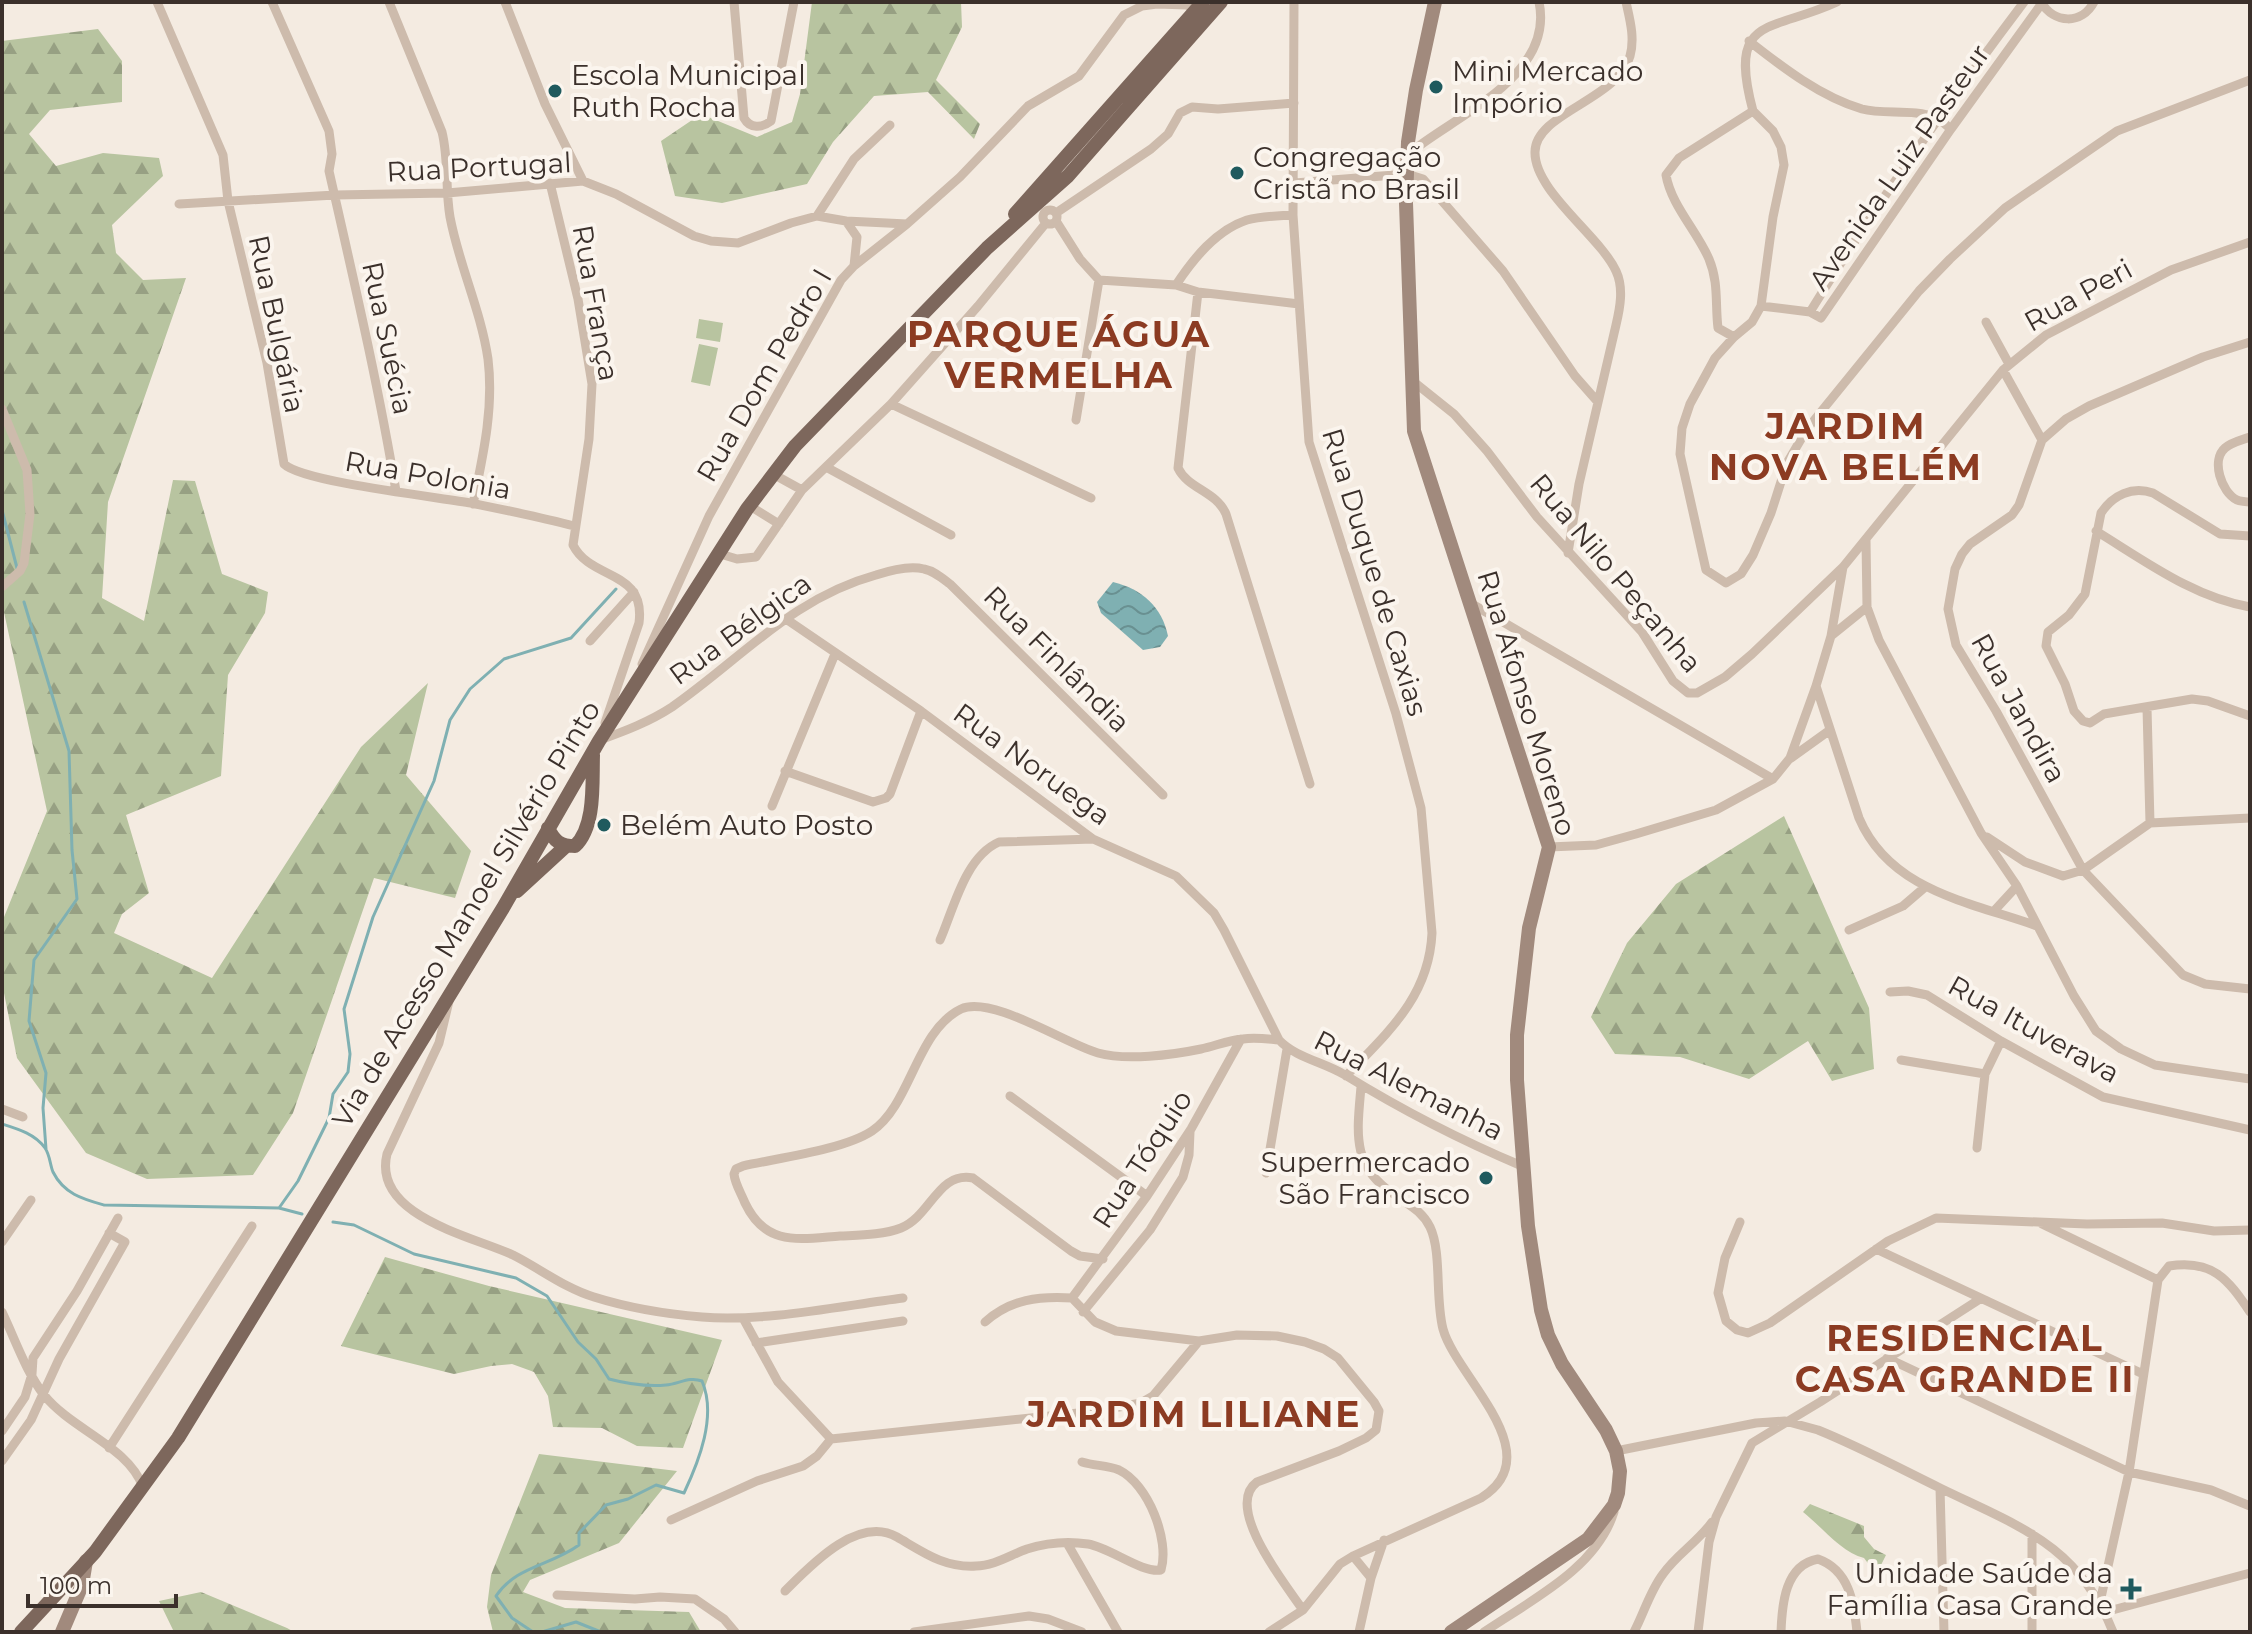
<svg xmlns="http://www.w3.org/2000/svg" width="2252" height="1634" viewBox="0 0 2252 1634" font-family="Montserrat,sans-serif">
<defs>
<pattern id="forest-firs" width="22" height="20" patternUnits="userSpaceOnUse" patternTransform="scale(2)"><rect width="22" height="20" fill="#b8c4a0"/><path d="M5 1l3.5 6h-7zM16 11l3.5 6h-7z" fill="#97a083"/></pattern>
<pattern id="water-waves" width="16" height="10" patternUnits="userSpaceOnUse" patternTransform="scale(2)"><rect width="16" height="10" fill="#7fb0b2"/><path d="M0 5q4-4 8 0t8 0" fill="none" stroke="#699091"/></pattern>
</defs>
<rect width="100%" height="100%" fill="#f4ebe1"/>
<!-- forest -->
<path fill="url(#forest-firs)" d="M812 2H961L962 27 936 80 980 124 974 139 928 92 874 96 833 142 807 184 722 203 675 196 661 141 701 114 757 137 792 122 800 94Z
M98 29 122 61V102L50 110 29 134 56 166 103 153 159 158 163 176 112 225 116 253 143 280 186 278 108 502 102 598 144 621 173 480 195 481 222 574 268 592 265 613 228 675 221 776 126 815 149 893 122 914 114 933 212 978 361 747 428 683 406 775 471 851 455 898 374 878 293 1113 253 1175 147 1179 86 1153 17 1058 2 983V922L47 811 2 603V41Z
M1784 816 1869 1008 1874 1069 1832 1081 1808 1041 1749 1079 1680 1057 1615 1054 1591 1017 1627 943 1676 884Z
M385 1257 489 1286 722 1340 683 1448 637 1446 602 1428 553 1427 548 1396 534 1372 512 1364 491 1366 454 1374 341 1346Z
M539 1454 677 1471 619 1543 530 1580 523 1592 565 1608 689 1612 701 1632H493L487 1607 491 1575Z
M1810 1504 1864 1526V1537L1874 1549 1886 1555 1881 1565 1870 1566 1864 1558C1842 1553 1822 1527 1803 1512Z
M201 1592 287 1628 294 1632H174L159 1601Z"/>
<!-- green -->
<path fill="#b8c4a0" d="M699 319 723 323 720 342 696 338Z
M699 344 718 348 710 386 691 382Z"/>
<!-- water -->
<path fill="url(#water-waves)" d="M1113 582C1142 589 1162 607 1168 636L1160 647 1143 650 1101 613 1097 602Z"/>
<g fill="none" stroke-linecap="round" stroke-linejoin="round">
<!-- stream -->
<path stroke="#7fb0b2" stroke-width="3" d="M2 510 17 568
M24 602 69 751 72 850 77 899 34 960 29 1021 46 1073 43 1108 46 1149
M2 1124C18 1129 35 1134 45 1148 50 1155 50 1165 53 1172 64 1194 83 1199 104 1205L279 1208 302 1214
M279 1208 298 1181 329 1118 333 1094 348 1072 350 1054 344 1009 373 917 434 781 450 720 470 689 504 659 571 638 616 589
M333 1222 354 1225 414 1254 516 1278 547 1296 578 1342 596 1359 609 1379C628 1384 646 1387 666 1385 679 1384 689 1376 702 1381 717 1416 699 1461 684 1493L656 1485 628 1499 606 1505 579 1533V1545C550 1566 516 1566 496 1596L512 1618 533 1632
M542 1632 576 1622 601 1632"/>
<!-- street -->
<path stroke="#cdbbac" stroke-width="9" d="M157 2 223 155 228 201 267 363 284 464C302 482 437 497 471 503 505 510 540 517 574 526
M272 2 329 131 332 154 329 171C353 277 378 383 396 491
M389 2 442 132C449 160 445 188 450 217 459 265 481 311 488 359 494 408 483 456 473 504
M505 2 545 104 583 181
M734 2 744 118C750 129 762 128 771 121L794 2
M1294 2 1293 215 1309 442 1396 714 1421 808 1432 933C1429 997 1388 1032 1346 1076
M2041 2C2054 24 2082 25 2094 2
M1749 41C1782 67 1821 97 1862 109 1885 115 1914 108 1936 118 1941 120 1947 126 1951 129
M1753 111 1773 131 1781 147 1784 165 1773 217 1761 306 1752 322 1734 337 1715 358 1690 404 1682 428 1680 454 1706 570 1726 583 1741 574 1753 555 1771 513 1787 463 1807 429 1919 291 1950 259 2005 208 2117 131 2250 80
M1753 111C1727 14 1770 33 1837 2
M1409 158 1419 146C1466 111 1554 72 1539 2
M550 183 578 299 592 384 589 439 573 545C591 581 646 569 639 623L605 723
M1295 183 1407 174 1423 179 1503 271 1575 376 1597 401
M179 204 335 195 447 193 583 181 616 194 694 236 711 241 738 243 791 223 817 216 846 221 907 224
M1043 217a7 7 0 1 1 14 0a7 7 0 1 1-14 0Z
M1056 213 1151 149 1168 134 1180 113 1192 107 1218 109 1294 103
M817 216 854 159 890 125
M846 221 857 237 854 266
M1056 221 1080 259 1099 280 1176 285 1198 292 1299 304
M1176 285C1193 259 1216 230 1247 220 1261 216 1278 216 1293 215
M1198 292 1178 468C1188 489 1216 491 1226 514L1310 784
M1761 306 1810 312 1821 318 1951 129 2042 3
M1810 312C1877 203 1947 104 2024 2
M1986 322 2009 364
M1734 337 1718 328C1715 304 1719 283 1709 259 1697 231 1671 205 1666 175L1679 158 1753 111
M2250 342 2203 357 2089 406 2066 419 2042 440 2019 505 2012 515 1970 544 1962 554 1955 569 1948 609 1956 645 1996 711 2083 870 2183 975 2205 984 2250 989
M2003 370 2042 440
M1414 382 1454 414 1487 451 1537 517 1642 632 1673 681 1688 693H1697L1725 677 1752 654 1843 567 2003 370 2046 335 2171 270 2250 242
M891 404 1091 498
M2 409 27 470 30 514 24 563 20 571 2 587
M1076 420 1099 280
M2250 437C2242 440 2232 442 2225 448 2211 460 2221 492 2237 500 2239 501 2247 502 2250 502
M826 467 951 535
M773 474 802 490
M750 506 779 524
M2096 531C2145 561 2193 597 2250 607
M2250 536 2220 534 2153 493C2132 486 2113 495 2101 513L2085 594 2069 615 2048 632 2046 646 2065 684 2074 711 2083 721 2090 723 2104 714 2192 699 2208 701 2250 716
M1866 540 1867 607 1879 640 1981 833 2017 886 2074 996 2096 1031 2121 1049 2155 1065 2250 1079
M717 553 737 559 756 557 802 490 891 404 978 306 1046 223
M1568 553 1579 484 1616 325C1620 308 1624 288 1616 271 1600 236 1534 191 1535 152 1535 113 1618 100 1630 56 1635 38 1630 20 1626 2
M1472 604 1773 779
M786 619 921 711 1093 839 1176 876 1214 913 1224 930 1279 1040C1296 1058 1324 1062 1345 1075 1402 1110 1460 1140 1522 1166
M1831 636 1867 607
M590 641 634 592
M642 664 709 516 841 280 854 266 907 224 960 177 1028 106 1079 76 1124 15 1142 6 1157 4 1187 5 1196 12
M1816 686 1859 818C1890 891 1970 902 2037 926
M600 740C625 731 649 722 672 707 741 659 792 598 876 575 891 570 909 565 924 569 934 571 942 578 950 584L1163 795
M1791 758 1830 730
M785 771 873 802 886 798 890 794 921 711
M772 806 835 654
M2150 823 2250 818
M1987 837 2025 862 2063 876 2083 870 2150 823 2147 708
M1549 847 1596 845 1636 834 1716 810 1773 779 1790 758 1816 686 1831 636 1843 567
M1994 911 2017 886
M1849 930 1903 906 1924 888
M940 940C954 908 965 857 999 842L1093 839
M1890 992 1908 991 1927 995 2001 1041 2103 1097 2250 1130
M450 997 439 1043 387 1154C372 1216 472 1236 513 1255 539 1268 566 1289 594 1297 629 1308 665 1314 702 1317 765 1322 840 1306 903 1298
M1901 1060 1985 1074
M1010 1096 1147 1196
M2 1109 23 1117
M1977 1148 1985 1074 2001 1041
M1266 1173 1287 1049
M1740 1222 1725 1258 1718 1293 1726 1321 1737 1330 1748 1333 1770 1323 1888 1241 1936 1218 2087 1224 2162 1223 2214 1231 2250 1230
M2042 1224 2158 1280
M2 1242 31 1200
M1876 1249 2143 1374
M1103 1259 1080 1256 1071 1251 973 1178C938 1171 931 1216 901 1228 883 1235 860 1235 840 1236 799 1239 766 1247 745 1203 741 1193 735 1184 734 1174L736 1169 743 1166C778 1158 843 1150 872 1131 911 1105 916 1031 961 1009 992 995 1066 1044 1098 1053 1126 1061 1172 1055 1201 1049 1215 1046 1229 1040 1243 1039 1255 1037 1267 1039 1279 1040
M1072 1298 1095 1322 1116 1331 1199 1341 1237 1335 1277 1336 1305 1342 1324 1349 1338 1358 1374 1402 1379 1411 1376 1430 1366 1438 1339 1451 1257 1482C1223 1507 1286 1585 1303 1610
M2 1312C15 1339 26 1372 44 1395 72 1430 128 1446 143 1487
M1083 1312 1150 1230 1183 1177 1189 1155 1190 1132
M743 1318 778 1382 831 1439
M985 1322C1011 1299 1039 1296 1072 1298L1147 1196 1191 1129 1241 1039
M756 1343 903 1321
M1887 1358 2129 1472 2211 1490 2250 1506
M2 1431 25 1397 32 1374 33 1358 77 1291 118 1218
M109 1448 252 1226
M1616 1451 1756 1423 1785 1421 1818 1430C1860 1447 1899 1468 1940 1488 2018 1526 2078 1544 2113 1632
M2 1461 31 1420 59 1359 125 1242 109 1233
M1940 1488 1944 1632
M671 1520 757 1481 803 1466 817 1456 831 1439 1097 1411 1141 1403 1153 1396 1199 1341
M1067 1543 1118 1632
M1353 1556 1371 1578
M785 1591C811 1565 858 1515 897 1537 923 1552 944 1568 976 1566 994 1566 1010 1555 1027 1549 1046 1543 1069 1541 1088 1544 1111 1548 1141 1573 1161 1570 1170 1540 1148 1484 1119 1470 1107 1465 1095 1466 1082 1462
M557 1595 635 1599 660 1597 695 1599 724 1619 735 1632
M2100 1602 2129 1472 2158 1280 2169 1266C2212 1259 2228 1279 2250 1312
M2105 1612 2250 1573
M914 1632 1029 1616 1048 1619 1082 1632
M1269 1632 1303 1610 1340 1564 1353 1556 1481 1498C1552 1454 1456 1377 1443 1329 1435 1299 1442 1252 1430 1227 1422 1211 1409 1205 1395 1195 1351 1167 1357 1133 1361 1087
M1359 1632 1371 1578 1384 1540
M1484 1632C1531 1600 1596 1569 1614 1512
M1634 1632C1644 1613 1650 1591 1663 1574 1677 1554 1698 1542 1712 1522
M1698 1632 1709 1542 1716 1517 1752 1443 1820 1402 1980 1299
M1781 1632C1782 1604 1785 1565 1818 1559 1849 1570 1854 1602 1857 1632
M2032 1632V1534"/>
<!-- secondary -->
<path stroke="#a18a7d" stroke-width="14" d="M1435 2 1416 90 1408 142 1406 203 1414 431 1549 847 1529 928 1517 1035V1080L1528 1226 1541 1310 1548 1335 1562 1364 1606 1430 1616 1451 1620 1471 1618 1493 1614 1505 1588 1539 1451 1632
M62 1632 82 1585 86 1561"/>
<!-- primary -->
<path stroke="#7d675c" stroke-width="14" d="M1015 214 1203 2
M548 828C554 841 560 846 575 846 596 826 592 782 593 755
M517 891 566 846
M21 1632 95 1552 178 1438 503 908 599 741 747 509 795 446 987 248 1068 176 1221 2"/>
</g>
<!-- markers -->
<g fill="#1f5a5e" stroke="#fbf5ee" stroke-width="3">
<circle cx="1436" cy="87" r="8"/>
<circle cx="555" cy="91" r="8"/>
<circle cx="1237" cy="173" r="8"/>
<circle cx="604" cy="825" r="8"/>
<circle cx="1486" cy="1178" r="8"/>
<path d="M2127 1577h8v8h8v8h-8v8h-8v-8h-8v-8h8z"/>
</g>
<g text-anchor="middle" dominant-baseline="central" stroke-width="8" stroke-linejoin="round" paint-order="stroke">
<!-- poi labels -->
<g font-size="28" fill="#3b302b" stroke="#fbf5ee" text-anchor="start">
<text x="1452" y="71">Mini Mercado<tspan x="1452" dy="32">Impório</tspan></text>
<text x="571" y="75">Escola Municipal<tspan x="571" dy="32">Ruth Rocha</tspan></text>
<text x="1253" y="157">Congregação<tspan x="1253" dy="32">Cristã no Brasil</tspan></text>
<text x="620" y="825">Belém Auto Posto</text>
<text x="1470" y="1162" text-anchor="end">Supermercado<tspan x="1470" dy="32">São Francisco</tspan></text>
<text x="2113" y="1573" text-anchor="end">Unidade Saúde da<tspan x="2113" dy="32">Família Casa Grande</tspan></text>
</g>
<!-- street labels -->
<g font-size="28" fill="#3b302b" stroke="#fbf5ee">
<text transform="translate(479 167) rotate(-3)">Rua Portugal</text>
<text transform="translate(1899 167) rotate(-55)">Avenida Luiz Pasteur</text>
<text transform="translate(2078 295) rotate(-29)">Rua Peri</text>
<text transform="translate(596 303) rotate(80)">Rua França</text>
<text transform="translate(277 324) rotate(78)">Rua Bulgária</text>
<text transform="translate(388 338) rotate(78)">Rua Suécia</text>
<text transform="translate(764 375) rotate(-60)">Rua Dom Pedro I</text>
<text transform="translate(428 475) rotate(10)">Rua Polonia</text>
<text transform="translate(1375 572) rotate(73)">Rua Duque de Caxias</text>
<text transform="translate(1616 573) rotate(50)">Rua Nilo Peçanha</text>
<text transform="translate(740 629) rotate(-36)">Rua Bélgica</text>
<text transform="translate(1057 659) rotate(45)">Rua Finlândia</text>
<text transform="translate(1527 703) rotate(73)">Rua Afonso Moreno</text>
<text transform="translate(2019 708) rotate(61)">Rua Jandira</text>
<text transform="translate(1032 764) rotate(36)">Rua Noruega</text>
<text transform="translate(466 914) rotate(-59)">Via de Acesso Manoel Silvério Pinto</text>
<text transform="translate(2034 1029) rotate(29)">Rua Ituverava</text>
<text transform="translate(1409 1085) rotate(27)">Rua Alemanha</text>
<text transform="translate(1142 1159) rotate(-57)">Rua Tóquio</text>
</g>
<!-- district labels -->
<g font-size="36" font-weight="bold" letter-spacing="2" fill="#8c3b22" stroke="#fbf5ee">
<text x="1059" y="334">PARQUE ÁGUA<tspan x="1059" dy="41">VERMELHA</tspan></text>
<text x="1846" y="426">JARDIM<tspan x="1846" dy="41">NOVA BELÉM</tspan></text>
<text x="1965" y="1338">RESIDENCIAL<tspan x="1965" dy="41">CASA GRANDE II</tspan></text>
<text x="1194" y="1414">JARDIM LILIANE</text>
</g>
</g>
<!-- border -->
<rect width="2252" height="1634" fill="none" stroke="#3b302b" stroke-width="8"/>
<!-- scale -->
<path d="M28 1594v12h148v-12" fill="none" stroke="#3b302b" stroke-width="4"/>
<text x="40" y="1594" font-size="24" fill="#3b302b" stroke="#fbf5ee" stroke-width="6" paint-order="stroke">100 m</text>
</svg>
